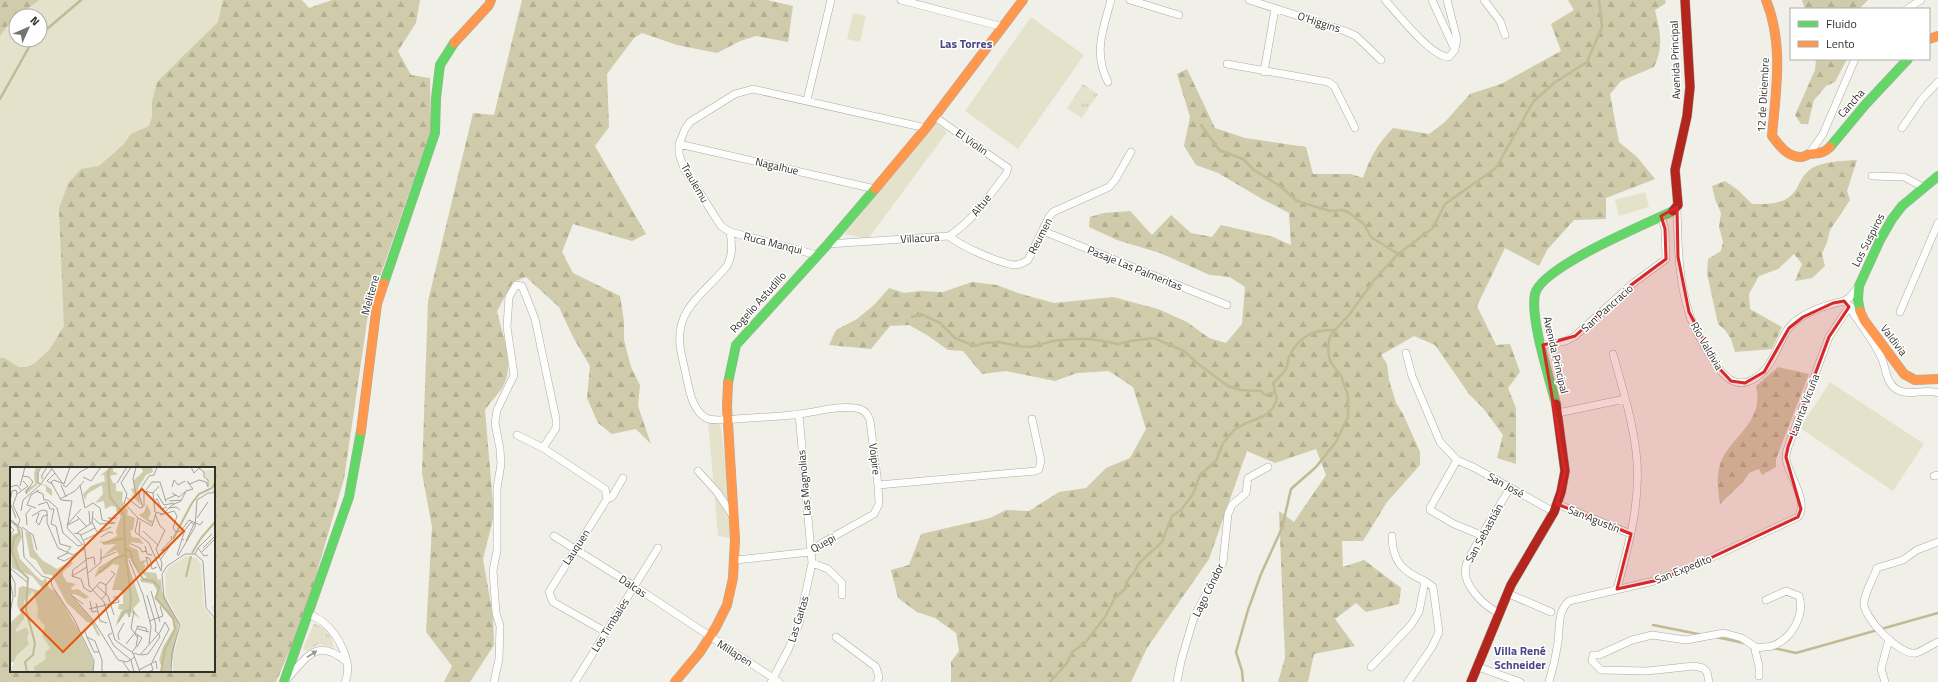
<svg xmlns="http://www.w3.org/2000/svg" width="1938" height="682" viewBox="0 0 1938 682" font-family="'Titillium Web',sans-serif">
<defs>
<pattern id="grass-tufts" width="24" height="20" patternUnits="userSpaceOnUse"><rect width="24" height="20" fill="#e5e2cc"/><path d="M3 7l-1-3M5 7V3M7 7l1-3M15 17l-1-3M17 17v-4M19 17l1-3" fill="none" stroke="#c5c2af"/></pattern>
<pattern id="forest-firs" width="22" height="20" patternUnits="userSpaceOnUse"><rect width="22" height="20" fill="#cfcbab"/><path d="M5 1l3.5 6h-7zM16 11l3.5 6h-7z" fill="#b2af93"/></pattern>
</defs>
<rect width="100%" height="100%" fill="#f0efe8"/>
<!-- grass -->
<path fill="url(#grass-tufts)" d="M1083 84 1098 94 1082 118 1067 108Z
M314 623C326 629 332 635 334 648L319 644 307 651 303 649Z"/>
<!-- forest -->
<path fill="url(#forest-firs)" fill-rule="evenodd" d="M0 0H302L309 8 332 0H420L416 23 398 51 411 75 430 78 431 130 369 308 344 479 303 620 276 682H0ZM16 16H40V40H16ZM11 468H214V671H11Z
M522 0H767L793 6 788 42 756 36 740 41 717 53 677 45 642 33 634 38 607 74 609 127 595 146 646 234 632 241 573 224 562 252 573 273 620 296 624 321V340L631 367 640 385 638 406 651 444 636 429 612 434 598 423 587 398 590 366 573 337 559 307 526 277 513 282 497 311C502 334 516 366 502 388 497 396 490 402 485 410L494 515 483 559 493 616 494 645 470 682H444L452 666 426 632 432 527 422 473 428 301 473 113 494 115Z
M1568 0H1665L1666 3 1655 10C1660 33 1664 45 1654 67L1621 81 1610 94 1619 142 1637 157 1655 179 1606 198V219L1574 220 1547 250 1539 266 1505 248 1477 306 1496 345 1510 344 1520 372 1508 388 1516 408V464L1497 458 1503 435 1483 408 1469 394 1435 345 1414 336 1381 355 1387 364 1389 380 1396 403 1403 414 1420 452V465L1387 502 1363 541H1342L1343 567 1364 560 1401 588 1399 604 1366 612 1356 603 1335 619 1355 646 1314 654 1308 682H1278L1285 658 1279 511 1294 522 1326 475 1316 449 1275 463 1247 451 1209 559 1147 648 1131 682H951V662L959 651 956 633 935 618 917 612 898 598 891 570 909 565 921 534 990 518 1006 510 1029 511 1059 492 1086 488 1106 468 1130 458 1146 429 1133 387 1109 371 1077 373 1055 381 1006 371 982 374 963 351 948 350 927 335 909 325 890 326 871 349 829 345 836 330 857 319 875 304 889 288 904 293 920 291 943 292 972 282 997 285 1021 294 1054 303 1113 297 1158 309 1187 322 1209 338 1226 343 1242 324 1245 287 1230 277 1210 275 1160 253 1117 240 1089 227 1090 217 1104 213 1130 211 1152 235 1171 215 1191 233 1212 237 1221 225 1273 237 1291 245 1289 213 1264 200 1218 173 1196 165 1184 146 1190 117 1177 74 1187 69 1215 128 1245 138 1306 147 1313 174H1351L1363 178C1370 158 1378 143 1393 128L1429 134 1444 123 1470 94 1501 84 1561 51 1551 24 1574 10Z
M1802 0H1868L1859 9H1805Z
M1816 59H1847L1835 82 1826 86 1814 100 1808 124H1801L1795 115 1815 70Z
M1857 160 1847 191 1850 200 1830 230 1827 242 1822 254 1825 266 1812 278 1795 281 1802 264 1794 254 1778 269 1759 276 1749 294 1750 309 1782 327 1772 349 1735 352 1731 339 1725 330 1718 324 1707 273 1708 259 1721 251 1723 242 1719 227 1721 213 1715 199 1712 186 1725 181 1738 190 1752 204C1770 204 1789 205 1798 186 1802 178 1806 171 1814 167 1828 161 1842 161 1857 160Z
M1778 367 1809 374 1776 459V467L1762 475 1759 469 1749 473 1743 482 1720 504C1718 491 1716 478 1720 465 1728 437 1765 424 1756 386Z"/>
<!-- park -->
<path fill="#e5e2cc" d="M39 0H223L218 22 157 82 152 102V117L149 126 131 134 123 145 99 166 81 169 68 184 59 208 64 326 50 349 35 363 28 367H19L4 358H0V36L8 25 16 18V40H40V16H18Z
M853 13 866 16 860 42 847 39Z
M1031 17 1084 55 1018 149 965 111Z
M935 122 947 132 868 239 844 234Z
M1645 192 1649 207 1619 216 1615 200Z
M1830 382 1924 444 1893 491 1800 428Z
M708 421 720 422 728 478 730 538 718 536Z"/>
<g fill="none" stroke-linecap="round" stroke-linejoin="round">
<!-- stream -->
<path stroke="#c0bb94" stroke-width="2.5" d="M40 35 81 0
M0 99 33 40
M1201 125 1219 150 1243 159 1254 170 1280 186 1297 201 1330 211 1342 210 1348 212 1364 224 1371 237 1398 254
M912 317 921 314 940 323 955 338 975 346 985 343 999 342 1018 346 1031 347 1053 341 1072 339H1091L1118 344 1131 341 1154 338 1184 351 1197 363 1228 386 1241 390 1261 391 1265 395 1275 392
M1653 625 1703 635
M1716 637 1744 643
M1773 648 1796 653 1938 613
M1050 682 1067 663 1072 652 1085 643 1105 617 1114 599 1126 588V583L1135 571 1139 563 1162 542 1172 516 1181 510 1193 494 1200 475 1216 461 1223 443 1234 430 1244 424 1264 416 1273 408 1277 399 1273 383C1277 379 1283 374 1286 369 1288 365 1288 361 1289 357 1298 337 1314 329 1334 330
M1243 682 1242 671 1236 652 1248 610 1261 574 1282 528 1291 489 1316 467 1336 442 1348 417V395L1341 376 1330 361 1328 349 1329 339 1332 333 1349 315 1375 279 1398 254 1433 228 1445 204 1496 168 1533 102 1554 83 1587 62 1602 27 1599 0"/>
<!-- street casing -->
<g stroke="#acaba6" stroke-width="8">
<path id="street" d="M901 0 1003 27
M1130 0 1179 15
M1249 0 1345 31 1356 36 1381 60
M1385 0C1397 13 1432 58 1449 57L1455 50 1432 0
M1447 0 1457 39 1455 49
M1484 0 1500 21 1505 35
M1907 9 1921 0
M1227 64 1328 82 1334 86 1355 128
M1264 72 1275 9
M1108 82C1093 53 1103 29 1111 0
M807 100 831 0
M935 117 1008 168 1006 174C989 196 973 221 949 236
M1902 128 1922 99 1938 82
M679 144 875 189
M1809 154 1823 134 1855 59
M1872 176 1904 177 1923 187
M1677 207C1678 243 1678 279 1689 313 1694 330 1704 346 1714 361 1722 375 1735 389 1752 380 1773 369 1776 347 1788 329 1800 313 1826 305 1844 301L1852 308
M1043 231 1227 305
M730 232C732 245 733 254 727 266 706 292 676 307 680 345 681 355 684 365 686 375 689 389 692 410 706 418 715 422 727 419 736 419 758 417 779 417 800 414 816 412 845 404 860 409 866 411 868 415 870 420L878 485 1036 471 1039 469 1041 461 1032 419
M828 244 949 236C962 247 997 262 1014 265 1020 265 1023 263 1028 260L1049 217 1053 212 1109 187 1115 180 1131 152
M817 255 730 232 721 226 684 168 679 154V144L685 129 690 122 735 94 753 89 926 128
M1844 301 1849 298 1859 286
M1900 312 1938 223
M1543 345 1566 341 1575 336 1631 285 1666 259 1665 229 1661 216
M1406 353 1412 376 1440 442 1457 460 1430 508V510L1454 524 1481 535
M1613 354C1622 386 1632 419 1636 451 1642 498 1629 544 1617 589
M1558 413 1625 399
M517 435 543 448 605 489 607 499
M1457 460 1475 468 1554 512
M698 471 717 492 733 516
M1934 476 1938 475
M607 499 612 497 623 478
M1557 504 1631 534
M554 536 634 586 779 682
M1392 536C1392 561 1403 572 1425 581
M1938 542 1917 550 1903 560 1877 568C1873 579 1866 590 1864 602 1862 617 1900 656 1916 653 1923 651 1931 645 1938 642
M736 560 810 552 822 543 874 514 879 504 878 485
M812 563 828 569 842 583V595
M1509 594 1551 612
M1499 613C1484 606 1461 584 1466 566 1467 560 1472 554 1474 549 1485 528 1498 508 1510 488
M309 614C313 616 319 619 323 622 338 634 354 663 345 682
M606 632 553 602 549 592 607 499
M836 637 876 667 879 677 877 682
M1754 646 1759 666V676
M1371 667 1411 625 1419 612 1425 581 1433 587 1439 632 1432 647 1408 682
M1478 667 1520 682
M287 679C308 656 317 637 347 662
M494 682 499 659 500 626 496 613 493 571 497 550V488L501 464 500 449 495 423 497 410 514 375 507 327 509 297 516 285 522 286 535 319 556 419V428L543 448
M575 682 658 548
M771 682 788 650 799 624 812 563 799 414
M1177 682 1181 661 1194 617 1223 562 1228 514 1232 505 1246 493 1248 478 1268 467
M1549 682C1553 669 1556 656 1558 642 1560 628 1557 612 1569 601L1654 581 1687 569 1798 517C1810 501 1786 472 1786 457 1786 454 1787 450 1788 447L1829 337 1849 307C1860 324 1874 341 1882 359 1886 369 1886 382 1896 389 1909 397 1925 388 1938 393
M1709 682 1707 672 1703 668 1694 666 1647 671 1601 670 1592 661 1593 655H1599L1632 640 1652 635 1686 640 1724 633 1742 638 1757 648C1762 647 1768 647 1772 646 1792 639 1805 615 1799 596L1786 591 1766 600
M1885 682 1881 669 1889 639"/>
</g>
<!-- fast casing -->
<g stroke="#acaba6" stroke-width="10">
<path id="fast" d="M1830 147 1865 105 1908 59
M384 283 435 133 436 98 440 65 454 43
M1860 311 1858 300 1859 286 1880 240 1892 219 1902 206 1938 176
M728 383 736 345 828 244 875 189
M1556 404C1549 377 1530 319 1535 294 1541 267 1646 224 1673 211
M284 682 349 497 361 431"/>
</g>
<!-- slow casing -->
<g stroke="#acaba6" stroke-width="10">
<path id="slow" d="M1766 0C1784 45 1776 89 1772 136 1780 146 1787 157 1801 157 1805 157 1807 154 1810 154 1819 153 1823 154 1830 147
M1929 39 1938 36
M454 43 489 5 491 0
M875 189 926 128 1023 0
M1860 311 1864 320 1904 374 1915 380 1938 379
M361 431 377 304 384 283
M675 682 700 652 716 627 727 605 733 578 735 539 727 407 728 383"/>
</g>
<!-- jam casing -->
<g stroke="#acaba6" stroke-width="10">
<path id="jam" d="M1673 211 1678 205 1675 170 1687 116 1690 87 1685 0
M1471 682 1511 585 1554 512 1561 492 1565 471 1556 404"/>
</g>
<!-- street -->
<use href="#street" stroke="#fdfdfc" stroke-width="7"/>
<!-- fast -->
<use href="#fast" stroke="#63d668" stroke-width="9"/>
<!-- slow -->
<use href="#slow" stroke="#ff974d" stroke-width="9"/>
<!-- jam -->
<use href="#jam" stroke="#b3261e" stroke-width="9"/>
</g>
<!-- one-way arrows -->
<defs><path id="oneway-solid" d="M-6-.8H1V-3.2L6.5 0L1 3.2V.8H-6Z"/></defs>
<use fill="#979794" href="#oneway-solid" transform="translate(312 654) rotate(-33)"/>
<!-- marked area -->
<path fill="#d62828" fill-opacity="0.2" stroke="#d62828" stroke-width="3" stroke-linejoin="round" d="M1677 207 1678 257 1689 312 1718 367 1731 381 1745 383 1764 372 1789 328 1803 317 1833 303 1844 301 1849 307 1829 337 1788 447 1786 457 1801 509 1798 517 1687 569 1654 581 1617 589 1631 534 1557 504 1565 471 1543 345 1575 336 1631 285 1666 259 1665 229 1661 216Z"/>
<g text-anchor="middle" dominant-baseline="central" stroke-width="3" stroke-linejoin="round" paint-order="stroke">
<!-- street labels -->
<g font-size="11" fill="#31312c" stroke="#fff">
<text transform="translate(1319 22) rotate(18)">O'Higgins</text>
<text transform="translate(1675 60) rotate(-92)">Avenida Principal</text>
<text transform="translate(1763 95) rotate(-87)">12 de Diciembre</text>
<text transform="translate(1851 103) rotate(-48)">Cancha</text>
<text transform="translate(972 142) rotate(35)">El Violin</text>
<text transform="translate(777 166) rotate(13)">Nagalhue</text>
<text transform="translate(695 183) rotate(60)">Traulemu</text>
<text transform="translate(981 205) rotate(-51)">Altue</text>
<text transform="translate(1040 236) rotate(-63)">Reumen</text>
<text transform="translate(920 238) rotate(-3)">Villacura</text>
<text transform="translate(1868 240) rotate(-63)">Los Suspiros</text>
<text transform="translate(773 243) rotate(14)">Ruca Manqui</text>
<text transform="translate(1135 268) rotate(22)">Pasaje Las Palmeritas</text>
<text transform="translate(370 295) rotate(-75)">Melitene</text>
<text transform="translate(758 302) rotate(-48)">Rogelio Astudillo</text>
<text transform="translate(1607 308) rotate(-42)">San Pancracio</text>
<text transform="translate(1894 340) rotate(53)">Valdivia</text>
<text transform="translate(1707 346) rotate(60)">Río Valdivia</text>
<text transform="translate(1556 355) rotate(77)">Avenida Principal</text>
<text transform="translate(1804 405) rotate(-69)">Laurita Vicuña</text>
<text transform="translate(875 459) rotate(83)">Voipire</text>
<text transform="translate(804 483) rotate(-95)">Las Magnolias</text>
<text transform="translate(1506 485) rotate(29)">San José</text>
<text transform="translate(1594 519) rotate(22)">San Agustín</text>
<text transform="translate(1484 533) rotate(-61)">San Sebastián</text>
<text transform="translate(823 543) rotate(-29)">Quepi</text>
<text transform="translate(576 547) rotate(-57)">Lauquen</text>
<text transform="translate(1683 569) rotate(-22)">San Expedito</text>
<text transform="translate(633 586) rotate(33)">Dalcas</text>
<text transform="translate(1208 590) rotate(-64)">Lago Cóndor</text>
<text transform="translate(798 619) rotate(-73)">Las Gaitas</text>
<text transform="translate(610 625) rotate(-58)">Los Timbales</text>
<text transform="translate(735 653) rotate(32)">Millapen</text>
</g>
<!-- neighbourhood labels -->
<g font-size="12" font-weight="bold" fill="#494785" stroke="#fff">
<text x="966" y="43">Las Torres</text>
<text x="1520" y="650">Villa René<tspan x="1520" dy="14">Schneider</tspan></text>
</g>
</g>
<!-- overview -->
<g transform="translate(10 467)">
<rect width="205" height="205" fill="#f0efe8"/>
<path d="M194 3H205V17L198 20 199 14 195 10ZM176 89 187 91 191 97 194 141 203 152 205 205H163V191L171 158 156 129 155 107 159 100Z" fill="#e5e2cc"/>
<path d="M26 0H29L28 16 36 18 42 23V29L36 24V19L28 17 16 27 15 23 25 17 24 7ZM100 0H103V4L108 7 100 9 103 16H106V24L113 25 112 34 118 44 117 48 125 51 123 63 120 64 122 70 129 71 134 77 122 75 119 79 128 83 130 94 136 93 133 98H136L134 102 136 105 146 106 148 113 151 112 152 124 169 156 160 205H149L152 201 149 193 153 180 164 162 163 153 144 131 148 125 143 117 131 115 130 112 137 111 122 95 123 90 117 93 130 134 123 142 130 152 121 145 120 150 116 146 105 160 111 144 114 143 108 142 109 137H113V126L110 123H102L109 98 103 97 84 111 89 100 109 88 106 83 93 89 106 77 94 78 89 74 95 75 107 69 106 64 111 49 106 44V40L101 39 95 42 94 34 85 36 93 27 92 18 77 27 75 33 73 27 81 19 95 14 94 8 90 9ZM131 0H142L143 5 136 8 128 21 131 38 121 28 124 29 121 22 124 21V13L133 5ZM137 37 141 46 138 52 143 54 141 57 129 48 134 45ZM10 61 12 70 7 81 10 92 26 109 32 114 36 111 39 121 46 124 68 162 84 196 83 205H0L5 195H0V156L11 146 7 138 9 121 13 119 31 124 32 121 22 109 2 101 0 68 8 66ZM15 64 21 67 24 83 32 93 47 102 61 94 63 96 53 105V109L57 115 66 117 61 121 62 123 68 122 79 130 75 132 65 127 60 128 82 152 90 168 88 169 81 156 77 155 56 135 42 108 34 107 26 93 20 90Z" fill="#cfcbab"/>
<path d="M23 124 28 141 27 150 35 159 32 168 40 181 35 186 36 192 24 200V205H1L6 189 19 177 17 171 19 165 16 160 7 165 5 163 14 152V134ZM205 138V205H188L189 197H177L184 187 179 181H191L199 154 205 148 201 140Z" fill="#e5e2cc"/>
<path fill="none" stroke="#c0bb94" stroke-width="2" d="M101 0 98 6 100 30 114 48 115 81 121 85 122 93 133 112 143 114 149 120 146 131 163 151 165 162 155 182 151 205M1 54 8 60 9 67 4 71 2 84 9 103 18 111 16 143 25 176 23 188 15 195 17 205M163 72 182 36 189 27 202 21 205 16M93 76 114 71M115 80 121 131 119 150M182 86 191 71 205 55M88 106 93 103 104 92 115 88M176 110 181 89M108 155 114 145 119 143"/>
<path fill="none" stroke="#a4a39d" stroke-width="1" d="M60 0 54 17 44 13 41 15 51 33 62 34 57 61 73 78M121 0 111 16 117 27 114 36 128 51 125 65 139 76 151 104M42 2 53 17M12 9 19 10 23 15 16 25 17 27M73 10 81 14 91 0M32 12V8L37 0M107 16 117 0M30 17 28 15V6L31 0M42 17 37 14 45 6M51 18 56 30M53 18 56 20 70 5 79 0M70 18 75 41 83 36 90 41 92 53 105 56 90 57 82 50M10 19 15 0M0 20 7 18 11 23M162 20 164 13 168 18 175 14M136 23 142 15H150L156 35M26 24 33 27 34 33M162 26 169 30 175 25M126 27 123 12 126 0M147 27 154 38 164 36M116 30 130 41 133 40M50 32 65 24 74 14M34 33H38L47 41 53 66 68 79 72 78M145 33 147 32 152 42 157 40M155 33 166 28M159 34 172 33M0 35 2 24 6 23 7 27M1 38 6 51M3 38 7 27 18 19 13 14M3 38 10 53 8 58M28 38 37 35 40 42H44L41 57 46 59 50 77 61 80 57 85M134 39V24L143 26M133 40 129 28 131 21 139 9 144 8 147 0M26 41 17 38 21 28 29 23M159 41 166 40 170 43M11 44 13 33 30 18 43 0M79 44 80 57M83 44 82 55 87 65M145 45 153 47 162 38 171 34 176 24 183 22 177 14 180 17 189 13 196 15 198 20V13L194 10V5L189 1 184 6 181 0M145 45 143 26 149 19M29 46 26 55 29 58 33 49 38 48M145 47 150 59 155 63 146 82 152 96 151 104M150 48 164 44 167 49 163 61 166 65 171 64 179 53 190 58 193 54M22 49 32 43 37 44V56L48 81 63 88 75 82M67 49 76 59M128 51 142 59 146 46M187 51 198 35M0 52 12 62 14 90 32 109 41 112 42 119 64 152 84 194 83 205M102 53 98 51H107M58 57 71 42M17 58 16 47 21 41M58 58 69 52M0 59 4 63 0 68M12 60 23 68 27 83M133 64 148 78M64 66 70 67 74 75 79 119 94 135 105 173 123 186 130 205M67 66 83 55M71 68 85 61M129 68 130 54M91 70 99 65 103 66M74 73 101 60M174 73 172 72 175 63 181 55 183 57M176 74 185 55M121 77 130 81 132 85 137 84M135 79 137 87 142 88M188 81 202 67M193 81 204 70M151 84 162 72 161 69M192 85 205 72M185 87 188 81 194 89 198 88M167 88 172 72M168 89 185 60 187 33 198 26H203L205 22M47 91 54 94 64 89M47 91 58 86M76 92 84 90 85 98M90 92 106 85M151 92 160 79 151 84M119 93 133 128 141 159 139 177M138 99 136 90 140 92 142 102 147 100M0 101 17 115M0 106 5 116V130M78 106 91 95V82M62 109 77 100M0 112 3 130 0 146M71 112 74 121 81 125 90 115 96 118 105 107 101 104M71 112 62 109 63 103 76 93M87 119 98 129 104 148M141 124 150 155M137 128 146 158 145 164 149 167M92 132 96 127V118M80 134 82 145 88 144M86 136 90 154 97 156M73 137 61 128 83 153 108 193 117 195 125 190M79 142 109 135 107 130H103M124 144 121 161 127 170M139 154 153 149 150 139M127 159 128 162 139 165M127 159 136 161 137 165M74 162 77 170 85 174 92 193V205M102 166 98 168 104 179 121 193 124 205M77 170 84 185H89M109 173 108 167 114 156M116 177 124 167M127 180 132 171 128 168M122 185 126 180 128 168 125 166 127 161M124 186 130 188 150 165 155 155 159 162 142 195M131 188 138 187 150 170 149 167M113 195 120 205M129 203 146 194 147 202M138 205 143 203 141 196M161 205 162 186 170 158 154 131 152 107 157 99 175 87H185L193 94 196 141 205 151"/>
<path fill="#e8590c" fill-opacity="0.15" stroke="#e8590c" stroke-width="2" d="M132 22 174 64 53 185 11 143Z"/>
<rect width="205" height="205" fill="none" stroke="#31312c" stroke-width="2"/>
</g>
<!-- legend -->
<rect x="1790" y="8" width="140" height="52" fill="#ffffff" stroke="#adadab"/>
<rect x="1798" y="21" width="20" height="6" fill="#63d668" stroke="#adadab"/>
<text x="1826" y="28" font-size="12" fill="#31312c">Fluido</text>
<rect x="1798" y="41" width="20" height="6" fill="#ff974d" stroke="#adadab"/>
<text x="1826" y="48" font-size="12" fill="#31312c">Lento</text>
<!-- north arrow -->
<g transform="translate(28 28) rotate(45)"><circle r="19" fill="#ffffff" stroke="#adadab"/>
<path d="M0-3L7 15L0 10L-7 15Z" fill="#74746e"/>
<text y="-6" font-size="11" font-weight="bold" text-anchor="middle" fill="#31312c">N</text>
</g>
</svg>
